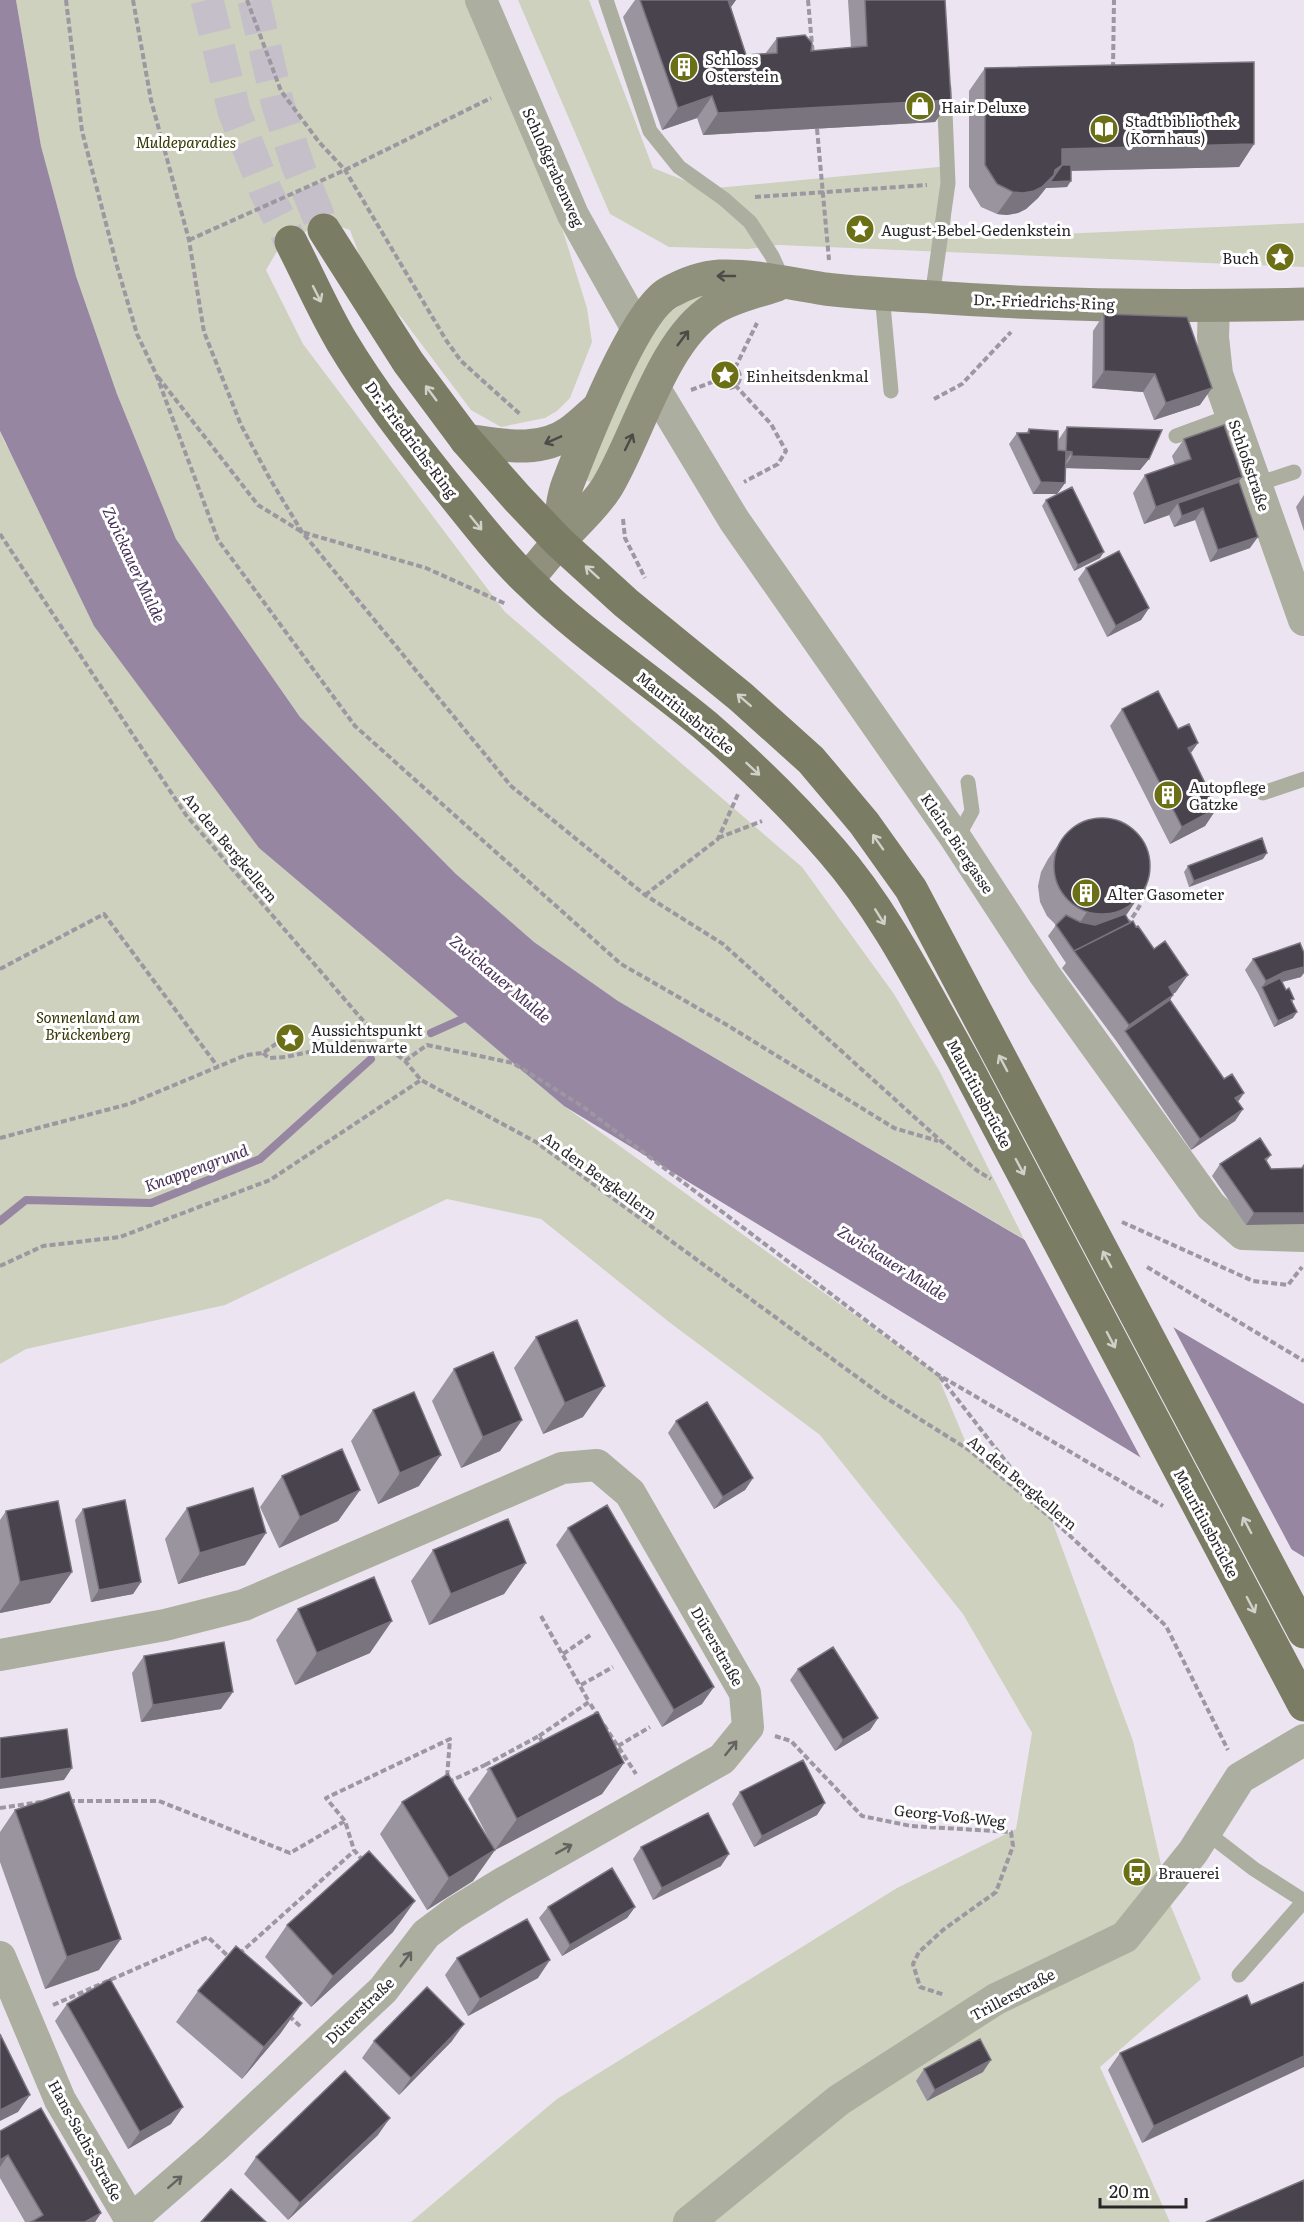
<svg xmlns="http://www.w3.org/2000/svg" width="1304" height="2222" viewBox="0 0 1304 2222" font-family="Literata,serif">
<rect width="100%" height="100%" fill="#ece5f1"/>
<!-- green -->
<path fill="#ced1bd" d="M16 0H465L562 228 587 308 592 342 570 398 557 411 545 418 501 427 471 410 401 317 386 303 366 273 350 230 332 224 308 230 279 248 266 270 303 344 505 612 802 867 894 994 940 1072 1024 1239 618 1001 534 942 456 874 300 717 176 539 117 394 76 276 41 146Z
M518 0H589L653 168 706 189 949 166 951 239 1304 223V267L779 245 748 249 669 247 610 214Z
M709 293 596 484 580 478 641 347 670 312 688 300Z
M0 431 5 443 259 848 564 1106 937 1374 969 1450 1051 1518 1133 1741 1170 1904 1201 1979 1100 2067 1170 2222H411L557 2099 897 1888 1016 1829 1032 1733 963 1614 820 1435 669 1322 541 1219 447 1199 225 1305 26 1349 0 1364Z"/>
<!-- water -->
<path fill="#9686a1" d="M0 0H16L41 146 76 276 117 394 176 539 300 717 456 874 534 942 618 1001 1304 1404V1557L564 1106 259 848 94 626 0 431Z"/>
<!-- pier -->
<path fill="#ece5f1" d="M1022 1235 1170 1321 1294 1554 1143 1462Z"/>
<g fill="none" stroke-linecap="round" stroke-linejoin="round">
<!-- stream -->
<path stroke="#9686a1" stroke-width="8" d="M431 1033 471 1015
M0 1221 26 1200 151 1203 260 1159 371 1059"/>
<!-- primary-tunnel -->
<path stroke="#c5bfc9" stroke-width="33" stroke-dasharray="33 16" stroke-linecap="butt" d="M207 0 234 111 266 192 291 242
M254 0 278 105 298 166 324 230"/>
<!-- path -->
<path stroke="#9c97a0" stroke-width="4" stroke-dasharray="6 3" stroke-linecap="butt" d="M66 0 82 131 117 266 137 334 156 374 218 540 355 726 621 964 727 1025 894 1128 938 1141
M133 0 151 100 189 240 204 332 241 425 270 479 302 532 511 786 645 895 723 944 942 1142 979 1172 991 1179
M247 0 281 91 319 142 345 170 446 340 461 361 521 415
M808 0 813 56
M1113 68 1114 0
M817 129 829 260
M755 197 927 185
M189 240 345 170 491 98
M718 377a11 11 0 1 1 22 0a11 11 0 1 1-22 0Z
M735 368 757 323
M158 377 258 505 302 532 426 568 506 604
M735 385 771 424 786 451 778 464 744 482
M691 390 718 380
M934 399 962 384 1011 332
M623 519 625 538 645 578
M0 534 186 815 384 1045 405 1061 421 1080 536 1142 883 1396 969 1450 1051 1518 1166 1626 1228 1750
M718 838 762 821
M645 895 718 839 738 794
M1127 925C1136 912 1146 900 1144 884
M0 969 104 914 218 1067
M263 1053 269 1058 286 1057 354 1042 384 1045
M405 1061 427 1045 513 1063 582 1106 937 1374 1163 1506
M0 1138 129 1104 246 1055 263 1053 283 1039 290 1038
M1122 1222 1253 1281 1288 1285 1302 1267
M0 1266 43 1246 120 1237 270 1180 421 1080
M1147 1267 1304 1361
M940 1377 1046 1513
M541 1616 589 1702
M563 1654 592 1634
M581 1685 613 1667
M604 1725 636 1774
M539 1736 589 1702 598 1716
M775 1736 791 1741 862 1816 911 1826 1011 1832 1013 1846 996 1892 943 1930 919 1952 913 1964 920 1987 945 1995
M618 1746 650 1727
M485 1765 539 1736 544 1745
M448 1782 485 1765 490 1771
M69 1801H159L290 1853 345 1821
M0 1808 41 1802
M363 1861 354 1850 345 1821 326 1798 450 1739 447 1778
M239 1954 354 1851
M53 2005 208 1937 230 1958
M289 2016 301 2027"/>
<!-- service -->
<path stroke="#acaea0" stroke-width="15" d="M606 0 650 131 679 167 724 199 750 222 772 256 783 280
M882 294 891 391
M932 297 948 183 944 88
M1176 436 1233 415
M1257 484 1294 472
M1263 793 1304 779
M956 840 972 811 968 782
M1206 1832 1254 1869 1304 1901 1239 1975"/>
<!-- minor -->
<path stroke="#acaea0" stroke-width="32" d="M481 0 573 215 637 329
M1214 306 1213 337 1217 374 1304 620
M655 389 734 520 953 834 1045 975 1211 1206 1243 1234 1304 1236
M0 1655 165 1625 244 1605 562 1468 597 1465 630 1493 745 1693 748 1727 722 1759 503 1883 454 1913 426 1934 383 1990 215 2147 131 2220
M0 1957 60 2100 132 2222
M689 2222 839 2100 996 1999 1125 1937 1193 1852 1240 1778 1304 1740"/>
<!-- secondary -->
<path stroke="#8f917d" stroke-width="33" d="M466 440C502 445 539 454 570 432 580 425 590 415 599 407
M559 542C561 522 561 501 568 483 584 442 634 313 668 293 684 284 702 277 720 276 755 275 791 284 825 289 860 293 896 295 931 297 1055 306 1180 307 1304 304
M527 580C538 567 548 554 559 542 575 523 594 508 607 487 638 436 662 341 713 309 732 297 756 292 777 285"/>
<!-- primary -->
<path stroke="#7a7d64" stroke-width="33" d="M324 230 408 362 466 440 518 499 559 542 626 603 741 697 811 760 864 823 911 889 1304 1632
M291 242C308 275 323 310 342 342 372 392 407 437 443 482 470 515 496 550 527 580 581 634 647 677 706 726 751 765 793 806 832 851 886 913 923 989 963 1060L1304 1705"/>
</g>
<!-- wall -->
<path fill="#9a949f" d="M635 0H736L731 7 746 55 765 54 777 38 811 51 851 48 848 0H945L951 100 935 122 703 135 697 118 662 130 623 17Z
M985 68 1254 144 1239 167 1071 171 1067 187 1046 188 1038 198 1026 209 1018 213 1007 215 997 214 981 207 969 187V91Z
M1104 314 1200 405 1154 420 1143 392 1092 388 1093 331Z
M1067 427 1149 459 1140 470 1065 468V483L1057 494H1033L1009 444 1017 433H1026L1029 429 1058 450 1059 439Z
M1184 439 1239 482 1250 548 1210 562 1195 520 1174 527 1169 515 1144 524 1133 493 1145 475 1175 465 1172 456Z
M1304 495V531L1296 507Z
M1046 500 1100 558 1074 571 1042 506Z
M1086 568 1149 608 1141 620 1107 637 1078 579Z
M1122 709 1191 754 1217 808 1205 826 1170 844 1110 726Z
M1064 837 1126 916 1176 992 1173 994V995L1170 1000 1224 1079 1244 1093 1238 1102 1243 1109 1235 1121 1191 1150 1117 1042 1062 968 1066 963 1048 936 1056 925 1047 916 1040 902 1038 886 1041 872 1048 859Z
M1263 859 1189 887 1184 872 1188 866Z
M1253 959 1301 977 1282 982 1286 990 1294 999 1292 1002 1293 1018 1274 1027 1258 993 1245 970Z
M1271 1155 1266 1162 1271 1169 1302 1168 1246 1225 1212 1176 1220 1164Z
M536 1337 583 1417 543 1434 514 1368Z
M454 1369 522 1420 500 1451 461 1468 432 1401Z
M373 1410 419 1486 378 1504 351 1441Z
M676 1421 753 1478 745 1490 714 1509 668 1433Z
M282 1476 360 1490 338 1521 279 1548 260 1507Z
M187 1508 245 1565 178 1584 165 1539Z
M83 1509 141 1582 133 1594 91 1602 75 1520Z
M6 1511 72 1572 50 1603 0 1613V1520Z
M568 1528 702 1704 662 1727 556 1545Z
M433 1550 526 1563 504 1594 429 1625 411 1581Z
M298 1609 370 1653 295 1685 276 1640Z
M144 1656 221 1709 141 1722 132 1673Z
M798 1669 878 1718 870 1730 835 1751 790 1680Z
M624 1763 602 1794 495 1850 473 1881 427 1910 380 1834 402 1802 492 1845 468 1799 490 1768Z
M740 1792 817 1815 754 1847 732 1804Z
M15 1810 99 1970 45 1989 0 1862V1832Z
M641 1847 721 1866 653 1900 633 1859Z
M548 1907H635L627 1918 562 1956 539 1918Z
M287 1925 393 1932 311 2007 265 1957Z
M457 1958 538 1978 468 2016 445 1975Z
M198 1991 302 2003 280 2034 242 2079 176 2022Z
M67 2004 171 2124 128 2149 55 2021Z
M1251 2005 1142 2143 1108 2070 1120 2053Z
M374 2041H452L399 2095 362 2058Z
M924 2069 983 2072 927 2101 916 2081Z
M0 2131 101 2213 95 2222H25L0 2178Z
M378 2135 288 2220 244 2174 256 2157Z"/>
<!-- shaded-wall -->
<path fill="#7a747e" d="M728 0H736L723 18Z
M712 96 697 118 662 130 678 108Z
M951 100 935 122 703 135 718 113Z
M1254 144 1239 167 1058 171 1071 181 1067 187 1046 188 1038 198 1026 209 1018 213 1007 215 997 214 1013 192 1062 149Z
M1104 371 1155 374 1143 392 1092 388Z
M1212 388 1200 405 1154 420 1166 403Z
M1066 451 1072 452 1064 464Z
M1072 456 1149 459 1140 470 1064 468Z
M1242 477 1230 494 1178 503 1169 515 1144 524 1156 507Z
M1041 482 1065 483 1057 494H1033Z
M1203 508 1195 520 1174 527 1182 516Z
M1258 537 1250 548 1210 562 1218 550Z
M1104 552 1100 558 1074 571 1078 565Z
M1149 608 1141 620 1107 637 1116 626Z
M1198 743 1186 760 1188 748Z
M1217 808 1205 826 1170 844 1182 827Z
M1267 853 1263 859 1189 887 1194 881Z
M1142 892 1127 914 1117 926 1072 934 1087 912Z
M1304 967V973L1301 977 1262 987 1258 993 1266 981 1284 972Z
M1188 975 1176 992 1157 1004 1169 987Z
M1173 995 1162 1012 1125 1031 1129 1025Z
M1297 1012 1293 1018 1274 1027 1278 1021Z
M1244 1093 1236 1104 1235 1098Z
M1243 1109 1235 1121 1191 1150 1200 1139Z
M1254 1213H1304V1224L1246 1225Z
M605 1386 583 1417 543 1434 565 1403Z
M522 1420 500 1451 461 1468 483 1437Z
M441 1455 419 1486 378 1504 400 1473Z
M753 1478 745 1490 714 1509 723 1497Z
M360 1490 338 1521 279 1548 300 1517Z
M266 1533 245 1565 178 1584 200 1553Z
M526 1563 504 1594 429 1625 451 1594Z
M72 1572 50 1603 0 1613V1611L20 1582Z
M141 1582 133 1594 91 1602 99 1590Z
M392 1621 370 1653 295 1685 317 1653Z
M714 1687 702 1704 662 1727 674 1710Z
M233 1692 221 1709 141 1722 153 1705Z
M878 1718 870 1730 835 1751 843 1740Z
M624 1763 602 1794 495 1850 517 1819Z
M72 1768 64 1780 0 1789V1779Z
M825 1803 817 1815 754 1847 762 1836Z
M495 1850 473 1881 427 1910 449 1878Z
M729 1854 721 1866 653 1900 662 1888Z
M415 1901 393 1932 311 2007 333 1976Z
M635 1907 627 1918 562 1956 570 1945Z
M121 1939 99 1970 45 1989 67 1957Z
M550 1960 538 1978 468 2016 480 1999Z
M302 2003 280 2034 242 2079 264 2047Z
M464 2024 452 2041 399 2095 411 2078Z
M1304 2056V2067L1142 2143 1154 2126Z
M991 2060 983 2072 927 2101 935 2090Z
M30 2095 18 2112 0 2121V2110Z
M183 2107 171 2124 128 2149 140 2132Z
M390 2118 378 2135 288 2220 300 2203Z
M8 2155 0 2167V2160Z
M101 2213 95 2222H85Z"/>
<!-- building -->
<path fill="#49434d" stroke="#7a747e" stroke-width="1.5" d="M640 0H728L746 55 777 53V38L805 35 812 43 811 51 867 46 865 0H945L951 100 718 113 712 96 678 108Z
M1254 62V144L1062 149V165L1055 170 1054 175 1042 187 1034 191 1023 193 1013 192 997 184 985 165V68Z
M1062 165H1071V181L1050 182Z
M1104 314 1187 317 1212 388 1166 403 1155 374 1104 371Z
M1224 425 1242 477 1156 507 1145 475 1191 459 1184 439Z
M1067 427 1162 430 1149 459 1072 456V452L1066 451 1065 483 1041 482 1017 433H1029V429L1058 431V450L1066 451Z
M1239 482 1258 537 1218 550 1203 508 1182 516 1178 503Z
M1072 487 1104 552 1078 565 1046 500Z
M1119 551 1149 608 1116 626 1086 568Z
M1158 691 1178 729 1189 724 1198 743 1188 748 1217 808 1182 827 1122 709Z
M1054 866a48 48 0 1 1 96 0a48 48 0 1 1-96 0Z
M1262 838 1267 853 1194 881 1188 866Z
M1125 914 1130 923 1074 951 1056 925 1066 915 1080 922 1095 925Z
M1133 921 1136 927 1138 926 1154 949 1165 941 1188 975 1169 987 1173 995 1129 1025 1074 951Z
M1300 943 1304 953V967L1284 972 1266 981 1253 959Z
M1280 978 1286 990 1289 988 1294 999 1291 1000 1297 1012 1278 1021 1262 987Z
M1170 1000 1224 1079 1232 1074 1244 1093 1235 1098 1243 1109 1200 1139 1125 1031Z
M1260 1138 1271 1155 1265 1159 1271 1169 1302 1168 1304 1165V1213H1254L1220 1164Z
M577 1320 605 1386 565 1403 536 1337Z
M493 1352 522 1420 483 1437 454 1369Z
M414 1392 441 1455 400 1473 373 1410Z
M707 1402 753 1478 723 1497 676 1421Z
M342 1449 360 1490 300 1517 282 1476Z
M253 1488 266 1533 200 1553 187 1508Z
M125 1500 141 1582 99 1590 83 1509Z
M58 1501 72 1572 20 1582 6 1511Z
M607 1505 714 1687 674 1710 568 1528Z
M508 1519 526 1563 451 1594 433 1550Z
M374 1577 392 1621 317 1653 298 1609Z
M224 1642 233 1692 153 1705 144 1656Z
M833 1647 878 1718 843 1740 798 1669Z
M598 1712 624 1763 517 1819 490 1768Z
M67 1729 72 1768 0 1779V1738Z
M803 1760 825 1803 762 1836 740 1792Z
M448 1774 495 1850 449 1878 402 1802Z
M69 1792 121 1939 67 1957 15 1810Z
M708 1813 729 1854 662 1888 641 1847Z
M369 1851 415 1901 333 1976 287 1925Z
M612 1868 635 1907 570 1945 548 1907Z
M527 1919 550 1960 480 1999 457 1958Z
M236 1946 302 2003 264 2047 198 1991Z
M110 1979 183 2107 140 2132 67 2004Z
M1304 1982V2056L1154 2126 1120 2053 1247 1995 1251 2005Z
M427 1987 464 2024 411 2078 374 2041Z
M0 2034 30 2095 0 2110Z
M980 2039 991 2060 935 2090 924 2069Z
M345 2071 390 2118 300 2203 256 2157Z
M41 2108 101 2213 85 2222H31L43 2215 8 2155 0 2160V2131Z
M1304 2180V2222H1206Z
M231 2189 266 2222H201Z"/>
<!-- one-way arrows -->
<defs><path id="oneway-shaft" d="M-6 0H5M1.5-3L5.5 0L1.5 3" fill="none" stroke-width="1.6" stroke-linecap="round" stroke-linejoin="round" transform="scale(1.5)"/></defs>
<g stroke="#4d4b47">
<use href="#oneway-shaft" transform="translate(726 276) rotate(180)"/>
<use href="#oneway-shaft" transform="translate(683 338) rotate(-53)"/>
<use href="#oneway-shaft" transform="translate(553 440) rotate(156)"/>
<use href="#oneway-shaft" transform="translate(629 442) rotate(-64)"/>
</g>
<g stroke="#d0d2c9">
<use href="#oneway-shaft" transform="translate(317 294) rotate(63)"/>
<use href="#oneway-shaft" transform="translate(431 393) rotate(-127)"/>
<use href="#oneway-shaft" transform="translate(476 523) rotate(51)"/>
<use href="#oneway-shaft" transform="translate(592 572) rotate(-138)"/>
<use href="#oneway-shaft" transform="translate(744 700) rotate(-139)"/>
<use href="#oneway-shaft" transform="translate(753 769) rotate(43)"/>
<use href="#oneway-shaft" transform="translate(878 842) rotate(-125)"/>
<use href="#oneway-shaft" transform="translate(880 917) rotate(58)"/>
<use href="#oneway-shaft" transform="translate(1003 1063) rotate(-118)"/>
<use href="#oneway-shaft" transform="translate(1020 1167) rotate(62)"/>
<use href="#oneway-shaft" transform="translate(1107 1259) rotate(-118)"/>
<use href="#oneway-shaft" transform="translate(1111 1340) rotate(62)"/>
<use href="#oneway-shaft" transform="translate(1247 1525) rotate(-118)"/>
<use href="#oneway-shaft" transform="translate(1251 1605) rotate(62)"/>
</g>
<g stroke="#64635f">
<use href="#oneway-shaft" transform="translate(731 1748) rotate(-51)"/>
<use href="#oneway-shaft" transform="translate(564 1849) rotate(-29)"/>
<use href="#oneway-shaft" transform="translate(406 1959) rotate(-53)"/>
<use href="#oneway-shaft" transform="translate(175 2182) rotate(-41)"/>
</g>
<!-- icons -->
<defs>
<g id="building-disc" transform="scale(1.5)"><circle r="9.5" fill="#6b7016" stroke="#fff"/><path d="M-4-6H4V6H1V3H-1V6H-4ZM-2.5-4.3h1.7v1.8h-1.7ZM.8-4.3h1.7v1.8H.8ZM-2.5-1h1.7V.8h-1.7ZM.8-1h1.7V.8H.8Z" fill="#fff"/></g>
<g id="shop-disc" transform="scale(1.5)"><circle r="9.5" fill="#6b7016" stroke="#fff"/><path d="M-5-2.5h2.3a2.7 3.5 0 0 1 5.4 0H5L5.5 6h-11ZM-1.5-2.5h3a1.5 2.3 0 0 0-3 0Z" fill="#fff"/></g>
<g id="library-disc" transform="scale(1.5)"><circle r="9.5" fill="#6b7016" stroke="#fff"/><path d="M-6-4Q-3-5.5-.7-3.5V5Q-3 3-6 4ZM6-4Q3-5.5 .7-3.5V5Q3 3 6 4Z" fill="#fff"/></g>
<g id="sight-disc" transform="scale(1.5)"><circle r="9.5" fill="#6b7016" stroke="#fff"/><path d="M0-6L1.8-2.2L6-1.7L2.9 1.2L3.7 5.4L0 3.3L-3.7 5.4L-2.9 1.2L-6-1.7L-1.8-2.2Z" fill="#fff"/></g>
<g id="bus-disc" transform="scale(1.5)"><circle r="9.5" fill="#6b7016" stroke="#fff"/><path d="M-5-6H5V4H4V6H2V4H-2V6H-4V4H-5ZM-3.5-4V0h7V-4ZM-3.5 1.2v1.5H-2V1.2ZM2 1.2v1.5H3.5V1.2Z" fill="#fff"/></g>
</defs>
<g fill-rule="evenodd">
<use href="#building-disc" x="684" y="67"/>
<use href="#shop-disc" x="920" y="106"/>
<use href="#library-disc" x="1104" y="129"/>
<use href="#sight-disc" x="860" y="229"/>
<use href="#sight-disc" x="1280" y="257"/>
<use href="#sight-disc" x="725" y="375"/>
<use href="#building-disc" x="1168" y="795"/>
<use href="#building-disc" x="1086" y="893"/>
<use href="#sight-disc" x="290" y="1038"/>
<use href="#bus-disc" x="1137" y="1872"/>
</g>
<g text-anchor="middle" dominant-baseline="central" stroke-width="6" stroke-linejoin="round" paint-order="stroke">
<!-- poi labels -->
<g font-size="15" fill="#29262a" stroke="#fff" text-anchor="start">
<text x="705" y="58">Schloss<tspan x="705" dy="17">Osterstein</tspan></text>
<text x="941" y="106">Hair Deluxe</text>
<text x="1125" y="120">Stadtbibliothek<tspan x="1125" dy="17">(Kornhaus)</tspan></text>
<text x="881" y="229">August-Bebel-Gedenkstein</text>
<text x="1259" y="257" text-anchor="end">Buch</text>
<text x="746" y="375">Einheitsdenkmal</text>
<text x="1189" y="786">Autopflege<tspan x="1189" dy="17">Gatzke</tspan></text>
<text x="1107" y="893">Alter Gasometer</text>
<text x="311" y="1029">Aussichtspunkt<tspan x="311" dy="17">Muldenwarte</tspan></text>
<text x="1158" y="1872">Brauerei</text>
</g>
<!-- park labels -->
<g font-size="15" font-style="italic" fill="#343700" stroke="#fff">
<text x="186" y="141">Muldeparadies</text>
<text x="88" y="1016">Sonnenland am<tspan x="88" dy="17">Brückenberg</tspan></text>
</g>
<!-- street labels -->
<g font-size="15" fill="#29262a" stroke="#fff">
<text transform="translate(554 167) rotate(66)">Schloßgrabenweg</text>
<text transform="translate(1044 301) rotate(2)">Dr.-Friedrichs-Ring</text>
<text transform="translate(412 439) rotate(53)">Dr.-Friedrichs-Ring</text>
<text transform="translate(1250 465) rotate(71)">Schloßstraße</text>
<text transform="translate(686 712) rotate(39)">Mauritiusbrücke</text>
<text transform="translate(958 843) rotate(56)">Kleine Biergasse</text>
<text transform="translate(231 847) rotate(50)">An den Bergkellern</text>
<text transform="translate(980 1093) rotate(62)">Mauritiusbrücke</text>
<text transform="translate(600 1175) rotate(36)">An den Bergkellern</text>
<text transform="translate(1023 1482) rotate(40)">An den Bergkellern</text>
<text transform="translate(1207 1523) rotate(62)">Mauritiusbrücke</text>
<text transform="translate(718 1646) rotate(60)">Dürerstraße</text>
<text transform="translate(950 1815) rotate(6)">Georg-Voß-Weg</text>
<text transform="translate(1012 1994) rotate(-28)">Trillerstraße</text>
<text transform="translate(359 2010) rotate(-44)">Dürerstraße</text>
<text transform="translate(86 2140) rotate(61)">Hans-Sachs-Straße</text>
</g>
<!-- water labels -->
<g font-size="16" font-style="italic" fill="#483058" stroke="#fff">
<text transform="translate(135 564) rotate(65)">Zwickauer Mulde</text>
<text transform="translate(501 978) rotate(40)">Zwickauer Mulde</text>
<text transform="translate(196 1167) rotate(-20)">Knappengrund</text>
<text transform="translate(893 1262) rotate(32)">Zwickauer Mulde</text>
</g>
</g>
<!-- scale -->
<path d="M1100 2198v9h86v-9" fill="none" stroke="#29262a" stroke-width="3"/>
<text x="1109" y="2198" font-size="18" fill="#29262a" stroke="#ffffff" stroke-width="4.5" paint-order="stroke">20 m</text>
</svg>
